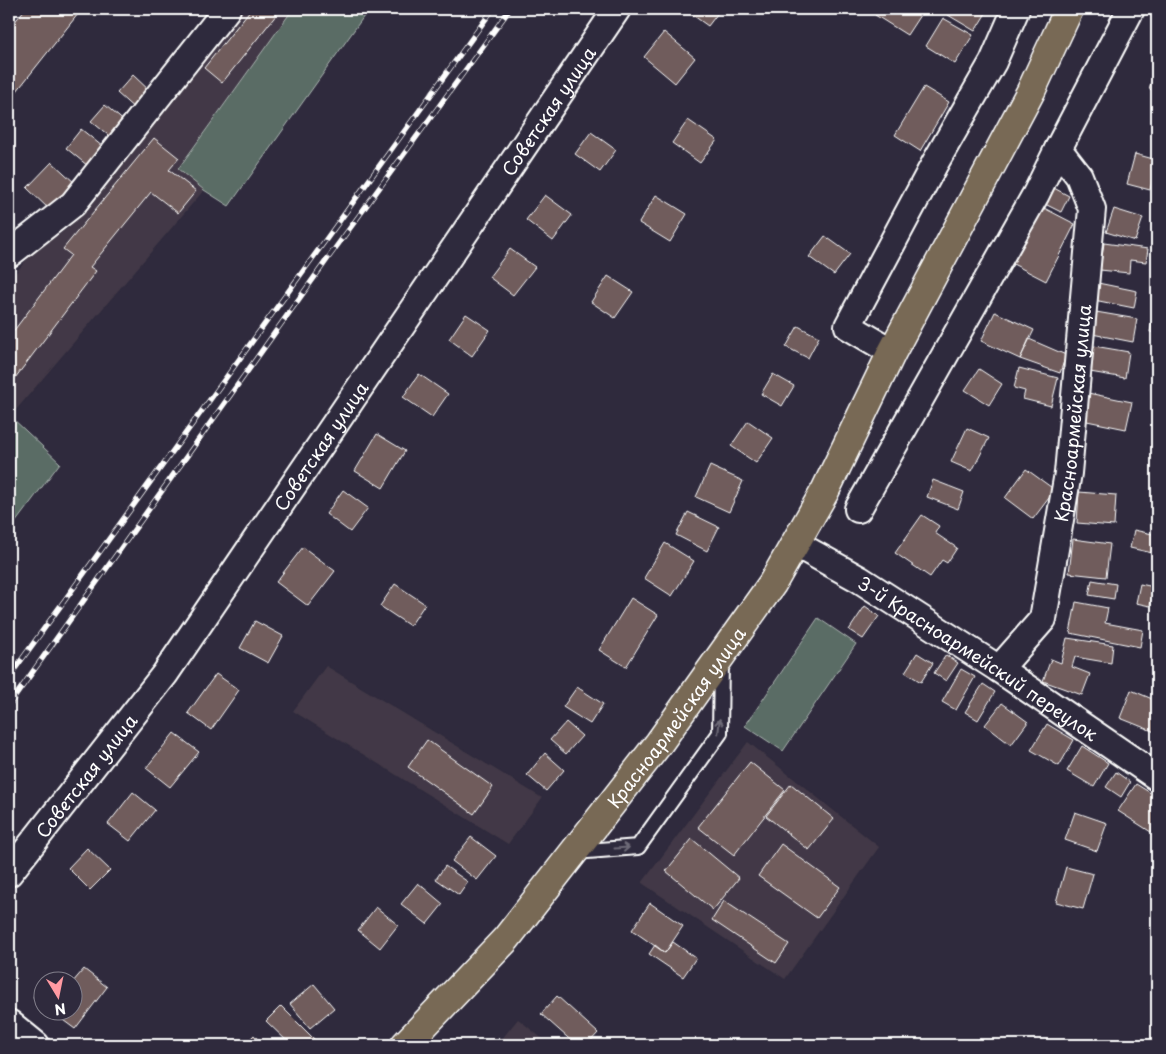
<svg xmlns="http://www.w3.org/2000/svg" width="1166" height="1054" viewBox="0 0 1166 1054" font-family="'Playpen Sans',sans-serif">
<rect width="100%" height="100%" fill="#2f2a3d"/>
<filter id="ink" filterUnits="userSpaceOnUse"><feTurbulence type="fractalNoise" baseFrequency=".02" numOctaves="2"/><feDisplacementMap in="SourceGraphic" scale="10" xChannelSelector="R" yChannelSelector="G"/><feConvolveMatrix kernelMatrix="1 2 1 2 8 2 1 2 1" color-interpolation-filters="sRGB"/></filter>
<g filter="url(#ink)">
<!-- built -->
<path fill="#423946" d="M240 9H293L178 168 204 190 9 418V281L32 253 68 228Z
M326 666 542 798 508 844 293 711Z
M748 742 879 847 785 979 642 883Z
M518 1019 550 1045H497Z"/>
<!-- green -->
<path fill="#5a6c65" stroke="#acb6b2" d="M293 9H369L229 206 204 190 178 169Z
M10 416 60 463 9 531V418Z
M818 618 856 644 783 751 745 726Z"/>
<!-- building -->
<path fill="#6f5c5c" stroke="#fff" d="M25 9H82L9 101V29Z
M251 9H281L222 83 204 68Z
M684 9H721L708 26Z
M879 9H924L907 35 875 15Z
M952 9H980L986 13 975 31 948 15Z
M943 18 973 35 955 64 926 46Z
M664 32 695 58 675 83 644 57Z
M1157 64V91L1149 89Z
M133 75 152 93 136 110 117 93Z
M924 87 949 102 920 151 895 135Z
M105 105 126 123 113 139 91 121Z
M688 120 717 140 700 163 672 143Z
M81 129 103 147 88 166 66 148Z
M591 132 616 150 600 172 575 154Z
M154 138 179 158 169 170 196 191 178 213 151 192 90 267 96 271 9 386V337L71 255 63 249Z
M1135 154 1157 160 1150 190 1127 184Z
M52 162 76 184 51 211 27 188Z
M1052 187 1069 196 1061 212 1043 203Z
M545 195 572 215 553 241 526 220Z
M656 195 687 214 670 242 639 223Z
M1042 207 1075 224 1046 281 1013 264Z
M1114 209 1143 218 1135 241 1106 232Z
M825 236 850 254 834 275 809 257Z
M1104 243 1148 249 1146 262 1130 260 1129 273 1100 270Z
M510 249 535 267 513 295 489 277Z
M608 276 633 292 615 318 591 302Z
M1098 283 1137 291 1134 308 1094 300Z
M1155 306H1157V333L1150 332Z
M995 312 1034 330 1020 359 981 341Z
M1096 312 1137 319 1133 342 1092 334Z
M466 314 490 330 472 356 449 339Z
M798 326 819 337 808 358 786 347Z
M1029 339 1066 355 1060 373 1020 359Z
M1094 346 1129 352 1125 378 1090 372Z
M1019 368 1058 378 1051 406 1023 399 1025 391 1014 388Z
M979 369 1002 384 989 405 965 390Z
M419 374 448 394 432 417 403 397Z
M773 374 794 386 782 406 761 394Z
M1088 393 1132 402 1126 429 1082 420Z
M748 421 773 438 756 463 731 446Z
M967 428 989 438 972 471 951 462Z
M377 434 405 451 383 488 355 471Z
M710 466 743 481 729 512 696 497Z
M1026 469 1055 490 1033 519 1005 498Z
M933 480 964 492 958 509 927 497Z
M343 490 368 508 350 532 326 514Z
M1079 492 1116 495 1114 526 1077 523Z
M688 512 719 527 707 551 676 535Z
M922 515 939 526 935 533 957 548 947 563 942 560 930 577 895 553Z
M1134 530 1157 535V554L1130 548Z
M1073 539 1110 544 1106 577 1069 573Z
M665 543 694 561 672 596 644 578Z
M303 547 335 571 308 606 276 582Z
M1092 580 1116 584 1114 599 1089 595Z
M395 584 425 604 410 626 380 606Z
M1140 584 1154 587 1150 606 1136 603Z
M631 598 658 615 626 667 599 650Z
M1076 602 1108 608 1105 623 1143 630 1140 647 1070 633Z
M865 606 879 616 863 639 849 630Z
M255 621 283 636 268 663 240 648Z
M1067 638 1113 645 1111 663 1075 657 1072 667 1090 674 1082 695 1043 681 1051 659 1061 663Z
M917 653 933 663 921 682 905 672Z
M946 655 958 663 946 681 934 673Z
M961 669 975 677 956 710 942 702Z
M216 674 239 690 211 730 188 713Z
M983 684 995 692 978 720 965 712Z
M577 687 603 704 590 724 563 707Z
M1131 690 1157 701V726L1155 732 1120 718Z
M1002 703 1028 722 1011 745 985 725Z
M566 722 582 736 566 754 550 740Z
M1047 724 1074 740 1059 766 1031 750Z
M174 733 199 752 170 787 146 768Z
M427 740 493 787 474 814 408 767Z
M1082 746 1108 763 1094 787 1067 771Z
M545 753 564 770 546 791 527 775Z
M750 762 785 790 734 855 698 827Z
M1116 772 1130 782 1121 797 1106 787Z
M791 784 834 819 809 850 766 816Z
M1136 784 1157 797V822L1151 832 1118 811Z
M133 792 155 810 130 841 108 824Z
M1075 812 1107 823 1097 851 1065 840Z
M471 837 496 856 477 880 452 861Z
M692 839 739 878 713 910 666 871Z
M781 844 840 887 817 918 758 876Z
M87 848 110 870 90 890 68 868Z
M445 866 468 882 459 895 436 879Z
M1066 867 1093 874 1083 909 1056 902Z
M418 883 443 904 427 924 401 904Z
M724 901 789 944 776 963 712 920Z
M650 903 683 926 665 953 632 930Z
M376 907 398 925 380 948 358 930Z
M673 942 696 958 683 977 649 954 655 945 665 953Z
M84 969 107 987 75 1029 52 1012H72V983Z
M314 984 334 1008 310 1028 290 1004Z
M42 985V1004L33 997Z
M557 996 598 1033 587 1045H576L541 1014Z
M281 1006 315 1040 310 1045H291L266 1021Z
M254 1035 263 1045H244Z"/>
<g fill="none" stroke-linecap="round" stroke-linejoin="round">
<!-- lane casing -->
<g stroke="#fff" stroke-width="18">
<path id="lane" d="M575 852 638 847 720 733 721 661"/>
</g>
<!-- street casing -->
<g stroke="#fff" stroke-width="30">
<g id="street">
<path d="M9 254 73 204 227 9"/>
<path d="M892 352 848 326 935 163 993 62 1016 9"/>
<path d="M858 509 1036 194 1058 149"/>
<path id="s1" d="M796 544 859 579 999 669 1157 777"/>
<path id="s2" d="M999 669 1043 619 1068 473 1092 209 1079 176 1058 149 1131 9"/>
<path id="s3" d="M9 873 165 674 617 9"/>
<path d="M9 1023 36 1045"/>
</g>
</g>
<!-- primary casing -->
<g stroke="#fff" stroke-width="31">
<g id="primary">
<path id="s4" d="M405 1045 506 939 659 743 772 584 825 491 892 352 1031 91 1069 9"/>
</g>
</g>
<!-- lane -->
<use href="#lane" stroke="#2f2a3d" stroke-width="14"/>
<!-- street -->
<use href="#street" stroke="#2f2a3d" stroke-width="26"/>
<!-- primary -->
<use href="#primary" stroke="#786954" stroke-width="28"/>
<!-- rail casing -->
<g stroke="#fff" stroke-width="5.5">
<path id="rail" d="M9 677 493 9
M9 705 331 254 510 9"/>
</g>
<!-- rail -->
<use href="#rail" stroke="#2f2a3d" stroke-width="4" stroke-dasharray="11" stroke-linecap="butt"/>
</g>
<!-- one-way arrows -->
<defs><path id="oneway-shaft" d="M-6 0H5M1.5-3L5.5 0L1.5 3" fill="none" stroke-width="1.6" stroke-linecap="round" stroke-linejoin="round" transform="scale(1.25)"/></defs>
<g stroke="#6d6a77">
<use href="#oneway-shaft" transform="translate(719 726) rotate(-84)"/>
<use href="#oneway-shaft" transform="translate(622 848) rotate(-4)"/>
</g>
</g>
<g text-anchor="middle" dominant-baseline="central" stroke-width="4" stroke-linejoin="round" paint-order="stroke">
<!-- street labels -->
<g font-size="18" fill="#fff" stroke="#2f2a3d">
<text stroke="none"><textPath href="#s3" startOffset="934">Советская улица</textPath></text>
<text stroke="none"><textPath href="#s2" startOffset="275">Красноармейская улица</textPath></text>
<text stroke="none"><textPath href="#s3" startOffset="529">Советская улица</textPath></text>
<text stroke="none"><textPath href="#s1" startOffset="215">3-й Красноармейский переулок</textPath></text>
<text stroke="none"><textPath href="#s4" startOffset="426">Красноармейская улица</textPath></text>
<text stroke="none"><textPath href="#s3" startOffset="124">Советская улица</textPath></text>
</g>
</g>
<!-- margin -->
<rect width="1166" height="1054" fill="none" stroke="#2f2a3d" stroke-width="30"/>
<rect x="15" y="15" width="1136" height="1024" fill="none" stroke="#fff" stroke-width="2" filter="url(#ink)"/>
<!-- north arrow -->
<g transform="translate(58 996) rotate(170)"><circle r="24" fill="#2f2a3d" stroke="#827f8b"/>
<path d="M0-4L9 19L0 12L-9 19Z" fill="#ff9aa2"/>
<text y="-8" font-size="14" font-weight="bold" text-anchor="middle" fill="#ffffff">N</text>
</g>
</svg>
